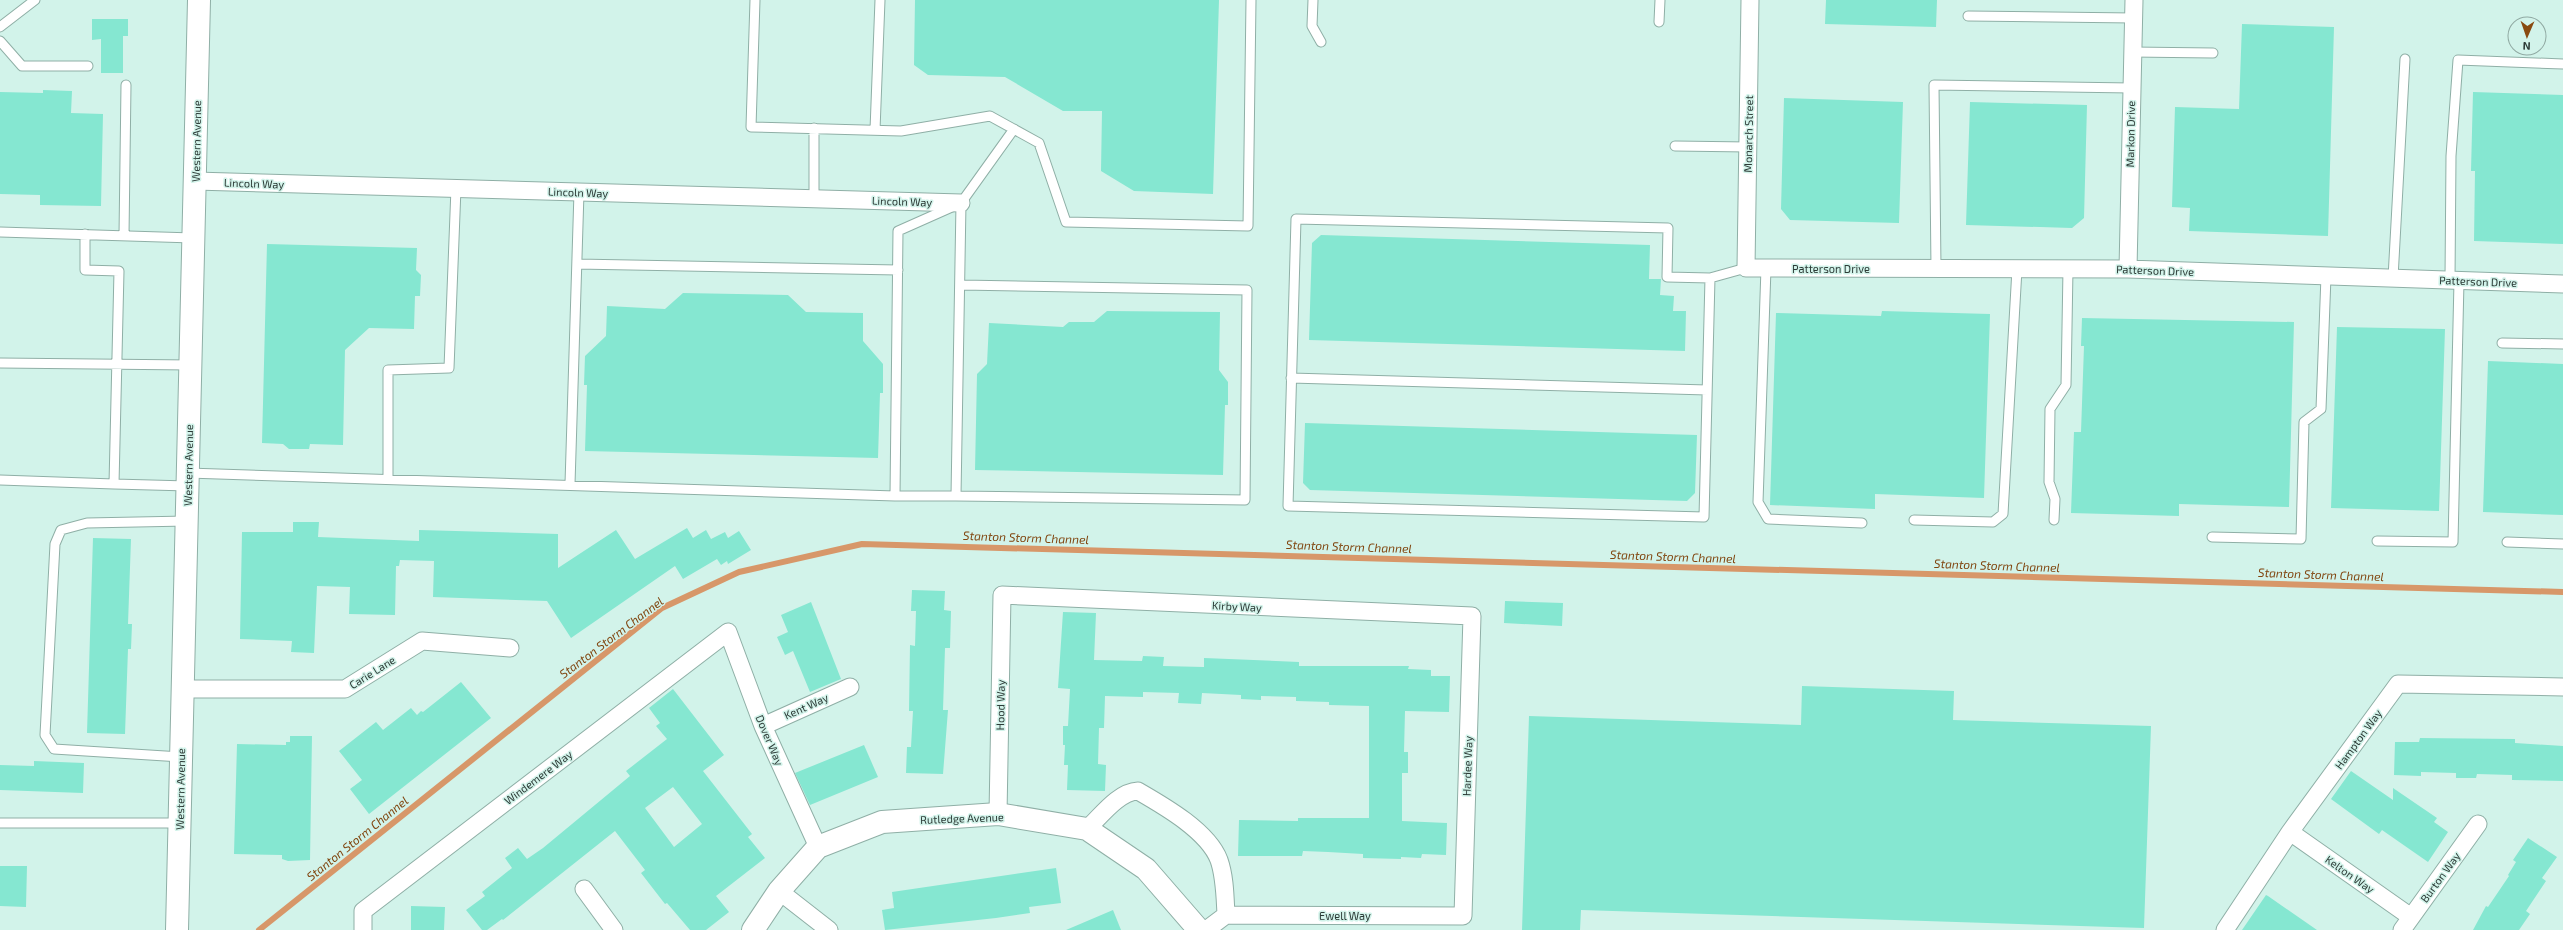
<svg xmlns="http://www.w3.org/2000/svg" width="2563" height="930" viewBox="0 0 2563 930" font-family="'Exo 2',sans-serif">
<rect width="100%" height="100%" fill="#d2f3ea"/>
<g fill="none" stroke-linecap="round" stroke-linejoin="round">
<!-- stream -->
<path stroke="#d79769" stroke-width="6" d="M259 930 662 608 739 572 862 544 2563 592"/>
</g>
<!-- building -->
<path fill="#85e7d1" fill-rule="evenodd" d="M915 0H1219L1213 194 1134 191 1101 171 1102 111H1063L1005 77 928 75 914 65Z
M1826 0H1937L1936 27 1825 24Z
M92 19H128V36H123V73H101V39L92 40Z
M2242 24 2334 27 2328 236 2189 231 2190 208 2172 207 2175 107 2239 109Z
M43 90 72 91 71 113 103 114 101 206 40 205V195L0 194V92L43 93Z
M2473 92 2563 95V244L2474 241 2475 171H2471Z
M1784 98 1903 102 1899 223 1790 220 1781 209Z
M1970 102 2087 105 2084 218 2072 228 1966 225Z
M1321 235 1650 245 1649 279H1661L1660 295 1674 296 1673 311H1686L1685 351 1309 340 1312 243Z
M267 244 417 248 416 270 421 275 420 296H415L414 329 369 328 345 350 343 445 310 444 309 449H289L283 444 262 443Z
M683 293 788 295 806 312 863 313V341L883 364V393H880L878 458 585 451 587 385H584L585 356 606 336 607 306 665 309Z
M1107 311 1220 312 1219 370 1228 382V405H1225L1223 475 975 470 977 374 987 364 989 323 1063 327 1069 322H1094Z
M1882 311 1990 314 1984 498 1875 494V509L1770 505 1776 313 1881 316Z
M2082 318 2294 322 2289 507 2179 504V516L2071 513 2074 432H2081L2084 346H2081Z
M2337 327 2445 329 2439 511 2331 508Z
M2488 361 2563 364V515L2483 512Z
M1305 423 1697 435 1695 493 1687 501 1310 490 1303 483Z
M293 522H319L318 537 419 541V530L558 534V568L616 530 635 559 687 528 693 538 706 530 711 539 725 532 728 538 739 531 751 550 728 564 727 561 721 565 717 559 683 579 675 566 571 638 547 601 433 597 434 561 400 560 399 566H396L395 615 349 614 350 587 317 586 314 653 291 652 292 641 240 639 242 532H293Z
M93 538 131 539 128 624H132L131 649H128L125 734 87 733Z
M912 590 945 591 944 610 951 611 950 648H945L943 710H948L943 774 906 773 907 747H911L913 711H909L910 645 915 646 916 611H911Z
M1505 601 1563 603 1562 626 1504 623Z
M811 602 841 679 810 692 793 651 785 655 777 637 788 632 781 615Z
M1063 612 1096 613 1094 660 1142 661 1143 656 1164 657 1163 666 1204 667V658L1299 662V666H1409L1408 669 1431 670V676H1450L1449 712 1405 711 1404 752H1408V773H1402V821L1447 823 1446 855 1422 854 1421 858 1401 857V859L1363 858V854L1328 852 1303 851 1302 856H1238L1239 820 1298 821V818H1369V706L1329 705V702L1296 701V697L1261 696V700L1241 699V695L1202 693 1201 704 1178 703 1179 693 1143 692V697L1105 696 1104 728H1099L1098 764 1106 765 1105 791 1067 790 1068 765H1064L1065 745H1063V726H1068L1070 689 1058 688Z
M461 682 491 718 369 814 350 789 362 780 339 751 376 722 383 730 411 708 417 715 421 711 423 712Z
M1802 686 1954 691 1953 720 2151 726 2144 928 1581 910 1580 930H1522L1529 716 1801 725Z
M673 689 724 755 703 771 752 834 748 837 765 858 716 896 729 912 706 930H690L667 903 665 904 641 873 645 870 615 831 503 920 502 919 487 930H482L466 910 485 896 482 892 512 868 505 858 518 848 527 859 543 848 630 776 626 771 667 739 656 726 660 723 649 708ZM673 787 702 824 674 847 645 808Z
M290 736H312L310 860 288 861 282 859V855L234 854 237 744 286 745V742H290Z
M2420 738 2515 739V743L2563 746V781L2512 780V775L2477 774 2476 778H2456V773L2421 772V776L2394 775 2395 742H2419Z
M864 745 878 777 810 805 795 773Z
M34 761 84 763 83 793 0 790V765L34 766Z
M2351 771 2393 800V788L2437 818 2434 822 2448 832 2428 862 2382 830 2379 834 2331 799Z
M2528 838 2557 857 2542 878 2546 881 2526 911 2530 914 2519 930H2473L2486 906 2488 907 2509 876 2508 875 2516 862 2513 860Z
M0 866H27L26 907 0 906Z
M1056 868 1061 903 1029 907 1030 913 996 918 885 930 882 910 894 908 892 892Z
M2266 895 2268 896 2317 930H2242Z
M411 906 445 907 444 930H411Z
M1113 910 1121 930H1066Z"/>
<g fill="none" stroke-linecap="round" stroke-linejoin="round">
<!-- lane casing -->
<g stroke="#8fafa6" stroke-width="11">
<path id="lane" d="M755 0 751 127 901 131 990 116 1039 143 1066 222 1248 226 1251 0
M1313 0 1312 26 1321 42
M1968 16 2133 18
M1659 22 1660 0
M0 27 35 0
M0 41 22 66H88
M2132 52 2213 53
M814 128V199
M875 130 880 0
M1675 146 1748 147
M961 203 956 496 1245 500 1247 290 961 285
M0 232 193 238
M124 235 126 85
M577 264 898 270
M1766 268 1758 502 1768 519 1862 523
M1936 268 1934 85 2131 88
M1710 278 1704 517 1288 506 1296 219 1668 228 1667 277 1710 278 1746 268
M2393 278 2405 59
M2450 280 2451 156 2458 60 2563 64
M2502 343 2563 344
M0 363 191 365
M1291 378 1707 390
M188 473 895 496 898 231 961 203 1014 129
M388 479V370L449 368 456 188
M0 480 114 484 119 271 85 270V234
M114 484 188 486
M570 484 579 192
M895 496H956
M1914 520 1993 522 2003 514 2017 269
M2054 520 2055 499 2049 482 2050 409 2066 385 2068 269
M2212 537 2301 539 2304 422 2321 409 2326 276
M2377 541 2453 542 2459 281
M2507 542 2563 544
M181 757 54 749 45 735 55 544 61 530 87 523 187 521
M0 823H180"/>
</g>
<!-- street casing -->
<g stroke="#8fafa6" stroke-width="19">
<path id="street" d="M1750 0 1746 268 2128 269 2563 284
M195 181 961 203
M2128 269 2134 0
M183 689H345L422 641 510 648
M763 726 850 687
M998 814 1002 595 1472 616 1463 916 1226 915 1206 930
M1087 829C1101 816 1118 792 1138 791 1164 806 1208 831 1219 860 1225 877 1225 897 1226 915
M2290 832 2411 917
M584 889 614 930
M779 891 829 930
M363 930V911L728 632 763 726 818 847
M2225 930 2290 832 2398 684 2563 687
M2402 930 2478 824"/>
</g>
<!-- secondary casing -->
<g stroke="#8fafa6" stroke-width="24">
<path id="secondary" d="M177 930 199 0
M753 930 779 891 818 847 882 822 998 814 1087 829 1146 869 1199 930"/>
</g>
<!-- lane -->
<use href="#lane" stroke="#fff" stroke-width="9"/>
<!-- street -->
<use href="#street" stroke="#fff" stroke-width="17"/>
<!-- secondary -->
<use href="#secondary" stroke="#fff" stroke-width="22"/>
</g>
<g text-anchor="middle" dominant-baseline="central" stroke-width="3" stroke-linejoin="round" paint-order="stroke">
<!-- street labels -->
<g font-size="11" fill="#2d3b37" stroke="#d2f3ea">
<text transform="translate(1748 134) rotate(-89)">Monarch Street</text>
<text transform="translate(2130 134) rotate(-89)">Markon Drive</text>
<text transform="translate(196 141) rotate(-89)">Western Avenue</text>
<text transform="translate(254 183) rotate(2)">Lincoln Way</text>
<text transform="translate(578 192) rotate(2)">Lincoln Way</text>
<text transform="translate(902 201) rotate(2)">Lincoln Way</text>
<text x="1831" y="268">Patterson Drive</text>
<text transform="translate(2155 270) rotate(2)">Patterson Drive</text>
<text transform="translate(2478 281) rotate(2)">Patterson Drive</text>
<text transform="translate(188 465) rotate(-89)">Western Avenue</text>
<text transform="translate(1237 606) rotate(3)">Kirby Way</text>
<text transform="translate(372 672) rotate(-32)">Carie Lane</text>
<text transform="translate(1000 705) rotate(-89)">Hood Way</text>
<text transform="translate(806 706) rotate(-24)">Kent Way</text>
<text transform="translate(2358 739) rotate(-54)">Hampton Way</text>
<text transform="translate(770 740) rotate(67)">Dover Way</text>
<text transform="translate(1467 766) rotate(-88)">Hardee Way</text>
<text transform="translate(538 777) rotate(-37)">Windemere Way</text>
<text transform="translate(180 789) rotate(-89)">Western Avenue</text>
<text transform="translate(962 818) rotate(-2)">Rutledge Avenue</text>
<text transform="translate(2350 874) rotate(35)">Kelton Way</text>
<text transform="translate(2440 877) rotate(-54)">Burton Way</text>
<text x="1345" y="915">Ewell Way</text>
</g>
<!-- water labels -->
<g font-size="12" font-style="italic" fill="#80450f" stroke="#d2f3ea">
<text transform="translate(1026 537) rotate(2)">Stanton Storm Channel</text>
<text transform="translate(1349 546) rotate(2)">Stanton Storm Channel</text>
<text transform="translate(1673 556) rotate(2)">Stanton Storm Channel</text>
<text transform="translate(1997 565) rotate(2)">Stanton Storm Channel</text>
<text transform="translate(2321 574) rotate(2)">Stanton Storm Channel</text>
<text transform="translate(611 637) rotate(-37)">Stanton Storm Channel</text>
<text transform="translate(357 838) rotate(-39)">Stanton Storm Channel</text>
</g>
</g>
<!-- north arrow -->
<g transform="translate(2527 36) rotate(182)"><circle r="19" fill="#d2f3ea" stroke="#90a9a2"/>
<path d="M0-3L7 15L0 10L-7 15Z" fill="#894a10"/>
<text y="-6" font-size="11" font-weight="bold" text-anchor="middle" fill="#2d3b37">N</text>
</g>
</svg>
